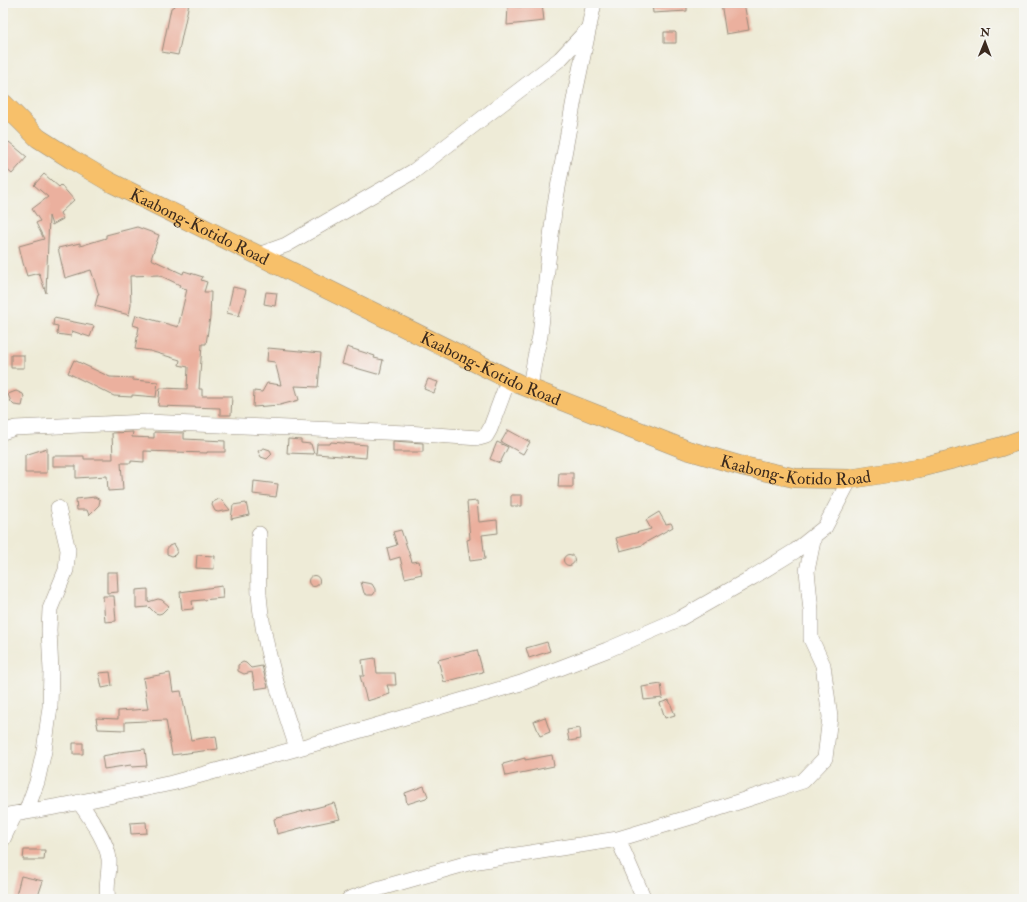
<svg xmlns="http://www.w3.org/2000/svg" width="1027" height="902" viewBox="0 0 1027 902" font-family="'IM FELL Double Pica',serif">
<rect width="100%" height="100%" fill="#f6f6f2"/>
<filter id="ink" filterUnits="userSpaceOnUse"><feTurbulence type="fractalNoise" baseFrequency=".025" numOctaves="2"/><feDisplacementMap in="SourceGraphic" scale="8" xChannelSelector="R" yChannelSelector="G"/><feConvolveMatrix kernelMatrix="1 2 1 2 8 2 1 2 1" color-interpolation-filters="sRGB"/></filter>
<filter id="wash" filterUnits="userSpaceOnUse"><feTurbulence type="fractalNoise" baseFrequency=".012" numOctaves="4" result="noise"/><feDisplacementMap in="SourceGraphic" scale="16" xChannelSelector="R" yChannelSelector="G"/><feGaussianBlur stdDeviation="0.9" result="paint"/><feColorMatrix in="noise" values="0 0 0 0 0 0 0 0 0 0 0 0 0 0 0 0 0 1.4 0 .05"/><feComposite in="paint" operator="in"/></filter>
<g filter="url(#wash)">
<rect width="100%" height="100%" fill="#eeebd7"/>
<g id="blocks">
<!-- building -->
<path fill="#ebb09e" d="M179 3H189L178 55 162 52 171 8Z
M520 3H542L544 21 507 25 508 6 521 7Z
M652 3H687V11L653 13Z
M721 3H744L749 30 726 34Z
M664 32H675L676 33V43H664Z
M9 142 27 157 12 174 3 166V149Z
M44 174 59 187 61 185 74 200 60 213 63 219 52 225 49 216 46 293 39 273 27 276 23 263 19 246 44 239 36 223 40 221 32 209 48 197 34 185Z
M137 227 159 235 151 259 183 274 184 271 203 277 201 280 207 282 204 292H211L210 317 206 344H202L199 389H202V396H232L231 415H220V408L158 406 160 388 187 389 188 367 179 365 180 360 150 351 135 349 139 327 133 325 136 315 178 327 187 289 179 287 180 285 159 275 130 276 131 305 129 315 95 306 98 295H99L91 270 65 278 58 248 80 243V246L106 238V235Z
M233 287 246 290 239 316 227 313Z
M266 292 277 293 275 306 264 304Z
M54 318 94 326 90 337 72 331 71 336 57 334 58 326 53 325Z
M347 347 375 356 374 358 383 360 380 373 377 374 342 364Z
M268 348 321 353 318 387 295 386 299 400 280 405 253 407 254 391 262 392 267 383 281 385 275 362 267 361Z
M11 355H24V368H11Z
M74 360 110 377 133 378V380L158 382 156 397 132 395V397L114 396 68 373Z
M428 379 438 382 434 393 424 389Z
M16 391 23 394 24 397 22 406 14 405 11 402 8 394Z
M508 430 530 442 523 454 501 442Z
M133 432 132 437 154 438V432L184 433V439L225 441V452H207V453L144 451V462L131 461V463H121L123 490 108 491 107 476 76 478V466H53V456H84V459H113L112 433Z
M288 439 301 440V443L311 444 314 454 287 453Z
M393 441 423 443V452H393Z
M331 442 367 445 366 458 316 454 317 444H330Z
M497 442 508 447 500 463 490 459Z
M47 448V473H25V455Z
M264 448 270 450 272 454 267 459 261 457 258 451Z
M559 473H573V487H558Z
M254 481 278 484 276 497 253 494Z
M511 495H522V506H511Z
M95 497 100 500 99 505 89 515 87 510H77L76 499Z
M219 499 222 500 230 510 218 512 215 511 212 505 213 502Z
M477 501 479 522 497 520 498 533 482 535 485 559 470 561 467 540 470 539 467 502Z
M246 503 249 515 231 519 233 505Z
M659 512 666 524 671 523 673 527 643 544V545L620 551 616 538 651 529 646 520Z
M401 530 412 562 419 561 422 574 405 578 400 557 390 560 387 548 397 545 393 532Z
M174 544 177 549V552L175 555 172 556 167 554V549L169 546Z
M563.5 560a5.5 5.5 0 1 1 11 0a5.5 5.5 0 1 1-11 0Z
M197 555 215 556 214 569 196 568Z
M107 572H117L118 592 107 593Z
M308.5 581a5.5 5.5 0 1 1 11 0a5.5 5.5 0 1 1-11 0Z
M361 582 372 584 375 589V592L373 595H367L364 593Z
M222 586 223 598 192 601 193 609 182 610 180 592Z
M148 589V602L158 599 162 600 169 606 162 613 159 614 155 613 148 606V607L136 608V590Z
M103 596H114L116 621 105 622Z
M547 642 550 651 529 658 526 648Z
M477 650 483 672 444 682 438 660Z
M375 658 377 673H395L396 685H387L390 694 367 701 360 676H364L362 660Z
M243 662 246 663 251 668 262 666 268 687 255 689 252 672 244 674 238 671V665Z
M110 672 112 686 102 688 99 673Z
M170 673 173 692 181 691 191 740 216 736 218 749 172 755 166 720 125 722V730L98 729 96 718 118 719V711L148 709 143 678Z
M661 684 663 698 644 700 642 687Z
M669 700 675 715 665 718 660 703Z
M545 717 550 732 540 736 534 721Z
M580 728 581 739 569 741 567 730Z
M73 743H83V754H73Z
M145 749 147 766 132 767 131 765 104 769 102 756 119 753V752Z
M552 755 554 766 506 776 503 764 525 758V760Z
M424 786 428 796 426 798 407 804 405 793Z
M334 803 340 819 312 825 277 834 274 819Z
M146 822 147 833 131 834 130 823Z
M24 850H45L44 860H23Z
M21 876 43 881 37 899H15Z"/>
</g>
</g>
<g filter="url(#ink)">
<use href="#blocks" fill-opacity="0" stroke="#948a7a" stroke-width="1"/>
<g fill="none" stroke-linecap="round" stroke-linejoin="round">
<!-- minor casing -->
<g stroke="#948a7a" stroke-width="16">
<path id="minor" d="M258 255 286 245 414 171 560 59 589 28
M530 387 535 357 540 336 549 252 555 204 576 89 594 3
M3 432 15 428 147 422 407 433 479 438 486 436 490 429 509 378
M259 534C259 554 258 575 259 595 263 648 281 699 297 748
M79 802C90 817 107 841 109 859 110 873 105 885 108 899
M26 812 37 782 44 751 50 707 51 671 49 630 50 609 66 570 68 550 58 508
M3 816 66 805 172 783 324 741 521 683 607 650 679 619 753 577 795 551 825 527 850 479
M3 839 15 814
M618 839 644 899
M349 899 377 889 472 862 618 839 701 814 803 781 825 758 830 717 823 665 811 639V611L807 571 814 536"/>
</g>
<!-- major casing -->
<g stroke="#948a7a" stroke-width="20">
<g id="major">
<path id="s1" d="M3 103 38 138 71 159 110 182 519 384 687 450 742 466 795 478 850 479 918 468 1000 447 1024 439"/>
</g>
</g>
<!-- minor -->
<use href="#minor" stroke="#fff" stroke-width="15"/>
<!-- major -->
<use href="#major" stroke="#f7c06b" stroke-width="19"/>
</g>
</g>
<g text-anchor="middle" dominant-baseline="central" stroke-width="3" stroke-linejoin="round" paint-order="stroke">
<!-- street labels -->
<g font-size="17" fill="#3b2a1e" stroke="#f6f6f2">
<text stroke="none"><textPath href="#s1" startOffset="234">Kaabong-Kotido Road</textPath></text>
<text stroke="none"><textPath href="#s1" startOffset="558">Kaabong-Kotido Road</textPath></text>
<text stroke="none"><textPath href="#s1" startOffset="882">Kaabong-Kotido Road</textPath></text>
</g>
</g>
<!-- margin -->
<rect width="1027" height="902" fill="none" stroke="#f6f6f2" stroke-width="16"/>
<!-- north arrow -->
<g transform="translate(985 42) rotate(1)" stroke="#f6f6f2" stroke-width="3" paint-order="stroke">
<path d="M0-3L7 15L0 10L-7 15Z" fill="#3b2a1e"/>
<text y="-6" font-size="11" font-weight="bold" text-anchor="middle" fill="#3b2a1e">N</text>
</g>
</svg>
